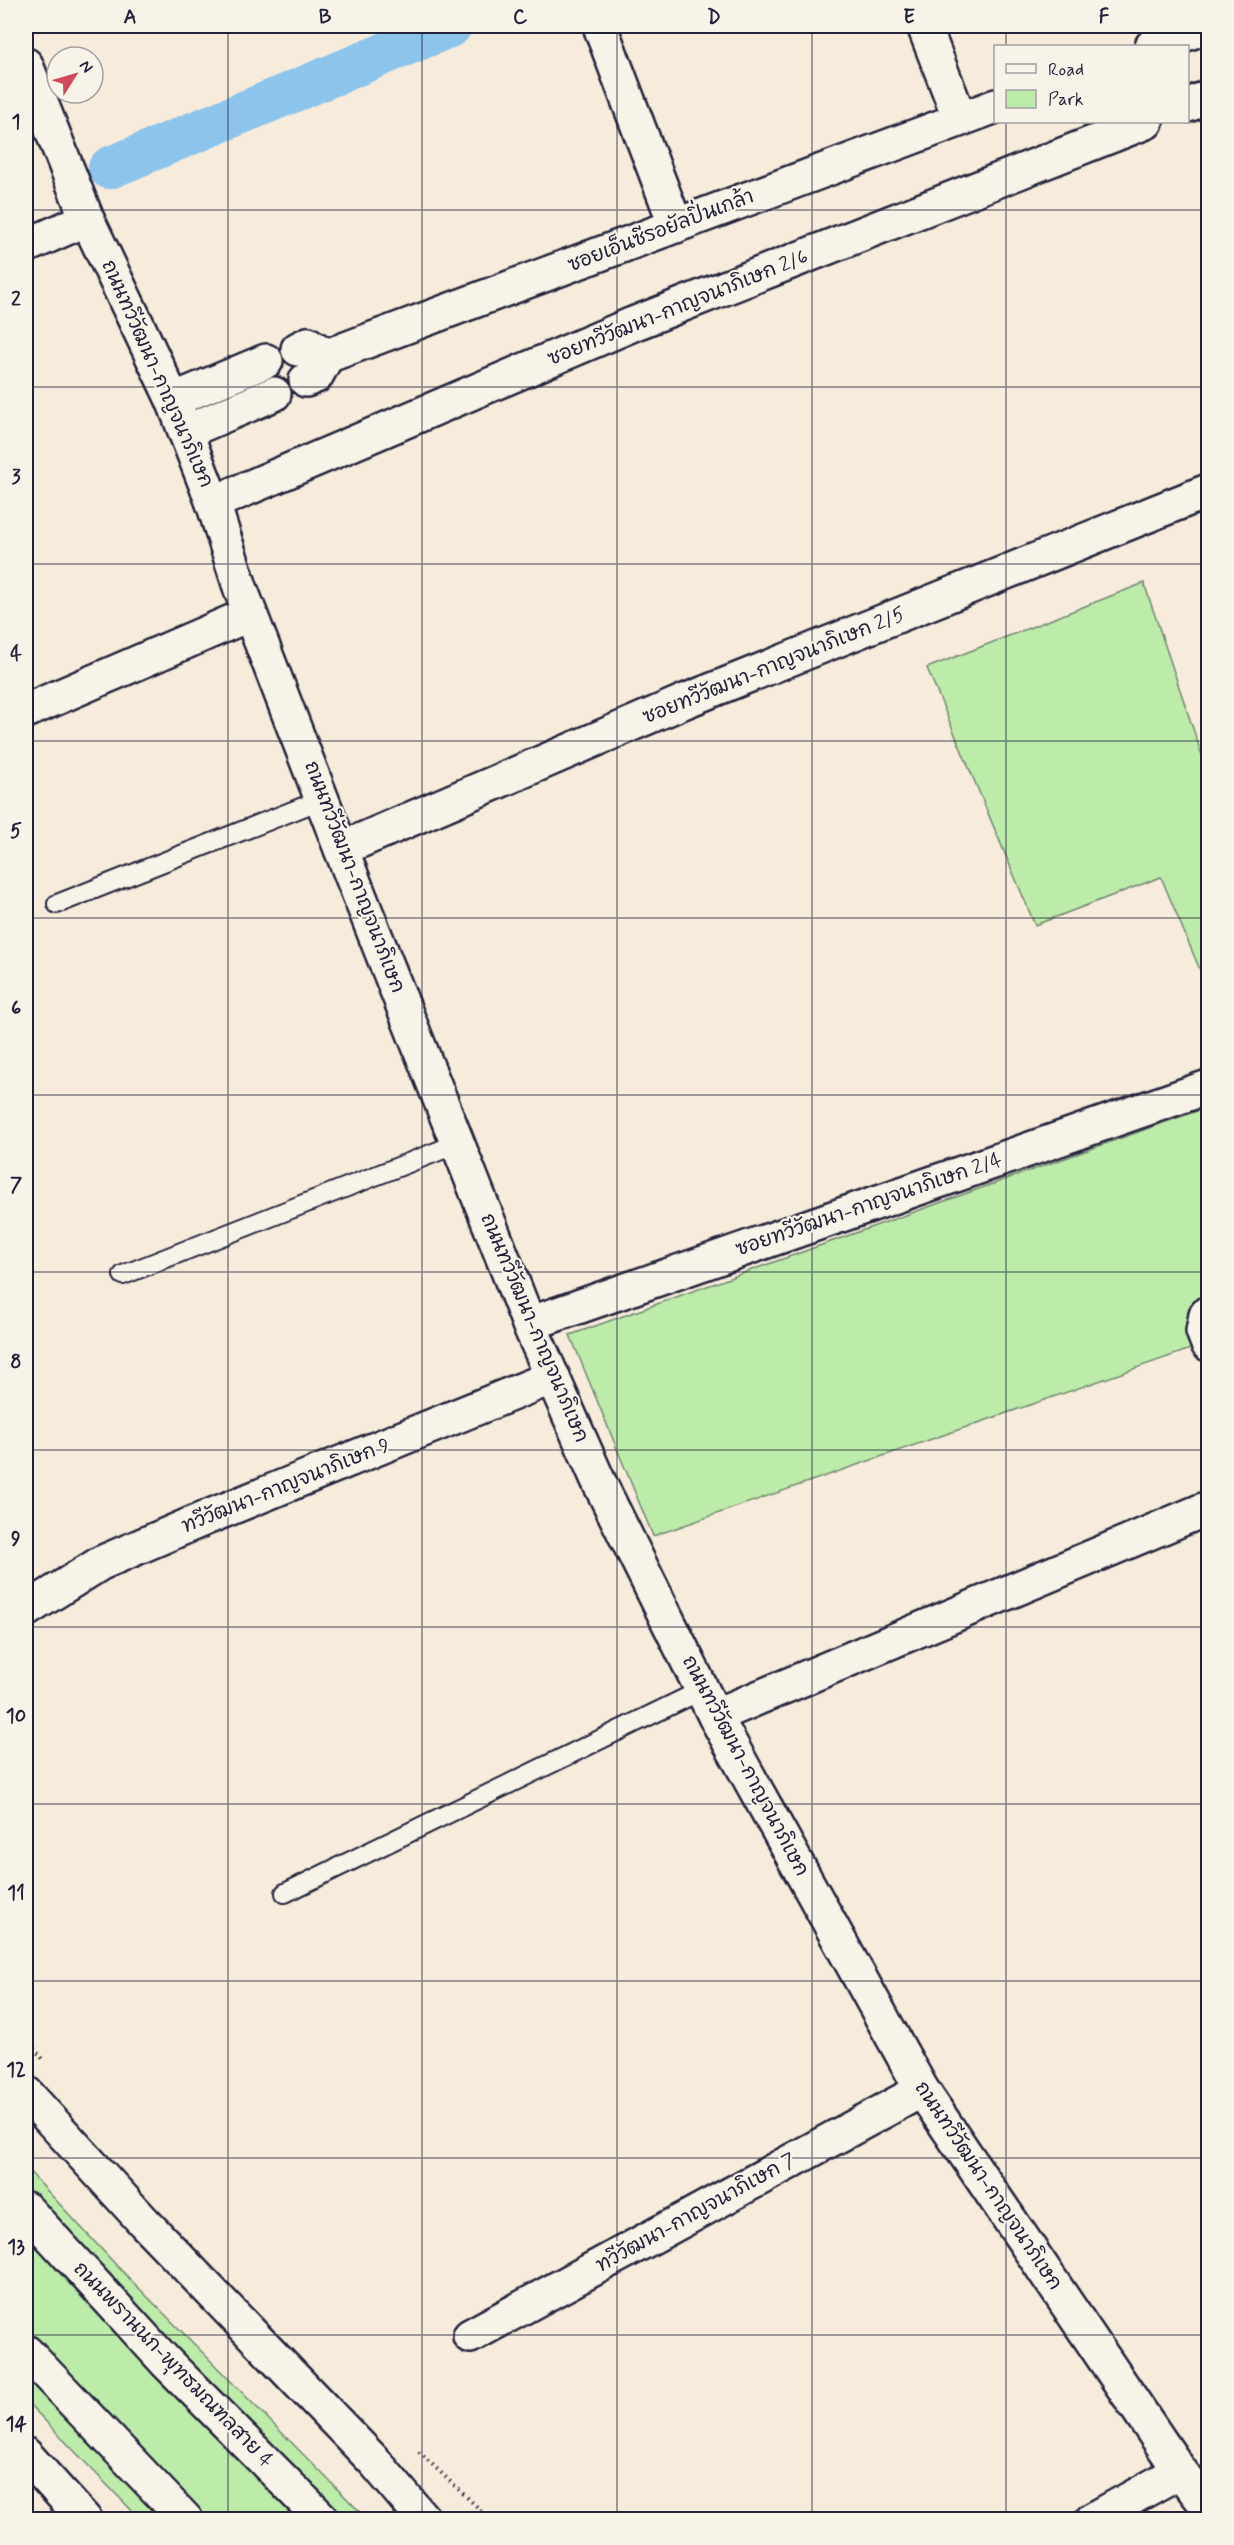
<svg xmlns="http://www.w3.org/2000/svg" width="1234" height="2545" viewBox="0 0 1234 2545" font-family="Mynerve,'Playpen Sans Thai',sans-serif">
<rect width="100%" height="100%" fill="#f7ebdb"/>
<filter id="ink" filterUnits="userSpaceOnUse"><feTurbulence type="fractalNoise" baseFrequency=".0167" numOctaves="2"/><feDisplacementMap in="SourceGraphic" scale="12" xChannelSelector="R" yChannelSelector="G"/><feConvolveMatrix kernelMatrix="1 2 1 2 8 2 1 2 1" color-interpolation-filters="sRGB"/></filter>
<g filter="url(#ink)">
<!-- green -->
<path fill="#bdecaa" stroke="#708772" stroke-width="1.5" d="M393 26H485L405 59Z
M1144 583 1208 773V989L1161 877 1035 925 927 668Z
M1208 1107V1343L653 1536 570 1335Z
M26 2168 118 2267 367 2519H140L26 2401Z"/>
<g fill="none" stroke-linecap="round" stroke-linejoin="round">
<!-- canal -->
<path stroke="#8cc4eb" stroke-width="42" d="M109 168 451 26"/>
<!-- lane casing -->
<g stroke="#22223b" stroke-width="22">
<path id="lane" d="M57 904 323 799
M123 1275 459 1143
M285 1893 702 1690"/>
</g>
<!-- street casing -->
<g stroke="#22223b" stroke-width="38">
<path id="street" d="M924 26 960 119
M601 29 676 226
M1152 46 1208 26
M1188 105 1208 97
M26 246 87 219
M298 349 308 344 327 356
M306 380 316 376 327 356 996 106
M173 400 266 361
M185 432 274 394
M213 503 633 324 1146 122
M26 711 250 614
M341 849 685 701 1208 491
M1208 1313 1206 1315 1203 1331 1208 1344
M529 1324 1208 1087
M26 1610 101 1563 208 1517 553 1377
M715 1716 1208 1508
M470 2336 922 2090
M1092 2520 1180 2471"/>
</g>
<!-- secondary casing -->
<g stroke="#22223b" stroke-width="38">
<path id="secondary" d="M26 65 87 219 173 400 213 503 241 590 341 849 529 1324 598 1480 715 1716 922 2090 1180 2471 1208 2507"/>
</g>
<!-- primary casing -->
<g stroke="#22223b" stroke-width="38">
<path id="primary" d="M26 2093 144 2222 375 2462 424 2520
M26 2209 166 2362 323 2520
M26 2352 186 2520
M26 2455 85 2520"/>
</g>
<!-- path -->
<path stroke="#22223b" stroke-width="4" stroke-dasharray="1.5 4.5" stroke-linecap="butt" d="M26 2039 43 2059
M419 2452 491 2520"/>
<!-- lane -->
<use href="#lane" stroke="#f7f3e8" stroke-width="18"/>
<!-- street -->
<use href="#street" stroke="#f7f3e8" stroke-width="33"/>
<!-- secondary -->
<use href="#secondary" stroke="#f7f3e8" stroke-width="33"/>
<!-- primary -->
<use href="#primary" stroke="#f7f3e8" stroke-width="33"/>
</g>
</g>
<!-- grid -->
<path fill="none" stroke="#22223b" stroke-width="1.5" stroke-opacity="0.55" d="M228 26V2520M422 26V2520M617 26V2520M812 26V2520M1006 26V46M1006 122V2520M26 210H1208M26 387H1208M26 564H1208M26 741H1208M26 918H1208M26 1095H1208M26 1272H1208M26 1450H1208M26 1627H1208M26 1804H1208M26 1981H1208M26 2158H1208M26 2335H1208"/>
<g text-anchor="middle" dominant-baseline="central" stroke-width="4.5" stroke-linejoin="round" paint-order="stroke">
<!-- street labels -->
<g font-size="20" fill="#22223b" stroke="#f7f3e8">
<text transform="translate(661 231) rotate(-21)">ซอยเอ็นซีรอยัลปิ่นเกล้า</text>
<text transform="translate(678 308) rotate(-22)">ซอยทวีวัฒนา-กาญจนาภิเษก 2/6</text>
<text transform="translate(157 374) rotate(66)">ถนนทวีวัฒนา-กาญจนาภิเษก</text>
<text transform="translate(774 666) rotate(-22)">ซอยทวีวัฒนา-กาญจนาภิเษก 2/5</text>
<text transform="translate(354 877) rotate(69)">ถนนทวีวัฒนา-กาญจนาภิเษก</text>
<text transform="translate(869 1205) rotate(-19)">ซอยทวีวัฒนา-กาญจนาภิเษก 2/4</text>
<text transform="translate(534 1328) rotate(67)">ถนนทวีวัฒนา-กาญจนาภิเษก</text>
<text transform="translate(286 1486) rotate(-22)">ทวีวัฒนา-กาญจนาภิเษก 9</text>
<text transform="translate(745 1766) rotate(62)">ถนนทวีวัฒนา-กาญจนาภิเษก</text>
<text transform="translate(988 2186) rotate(56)">ถนนทวีวัฒนา-กาญจนาภิเษก</text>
<text transform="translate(696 2213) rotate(-29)">ทวีวัฒนา-กาญจนาภิเษก 7</text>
<text transform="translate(173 2365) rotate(46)">ถนนพรานนก-พุทธมณฑลสาย 4</text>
</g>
</g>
<!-- margin -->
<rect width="1234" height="2545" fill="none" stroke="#f7f3e8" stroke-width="66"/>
<!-- legend -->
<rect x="994" y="45" width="195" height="78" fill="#f7f3e8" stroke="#a29fa3" stroke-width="1.5"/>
<rect x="1006" y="64" width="30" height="9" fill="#f7f3e8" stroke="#a29fa3" stroke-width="1.5"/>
<text x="1048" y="75" font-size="18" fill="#22223b">Road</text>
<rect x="1006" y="90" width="30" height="18" fill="#bdecaa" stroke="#a29fa3" stroke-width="1.5"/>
<text x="1048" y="105" font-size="18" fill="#22223b">Park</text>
<!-- north arrow -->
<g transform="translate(75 75) rotate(53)"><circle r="28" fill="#f7f3e8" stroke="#a29fa3" stroke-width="1.5"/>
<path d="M0-4.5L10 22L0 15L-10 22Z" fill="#d1495b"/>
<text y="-9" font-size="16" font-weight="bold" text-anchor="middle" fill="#22223b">N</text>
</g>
<rect x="33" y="33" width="1168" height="2479" fill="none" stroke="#22223b" stroke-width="2"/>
<g font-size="20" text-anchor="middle" font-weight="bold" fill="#22223b">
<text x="130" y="23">A</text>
<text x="325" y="23">B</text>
<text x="520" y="23">C</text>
<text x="714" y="23">D</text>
<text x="909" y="23">E</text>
<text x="1104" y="23">F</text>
<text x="16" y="128">1</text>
<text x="16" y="305">2</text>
<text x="16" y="483">3</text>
<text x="16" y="660">4</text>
<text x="16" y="837">5</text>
<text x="16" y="1014">6</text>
<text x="16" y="1191">7</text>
<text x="16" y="1368">8</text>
<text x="16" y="1545">9</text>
<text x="16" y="1722">10</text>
<text x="16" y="1899">11</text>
<text x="16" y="2076">12</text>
<text x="16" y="2253">13</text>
<text x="16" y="2430">14</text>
</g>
</svg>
